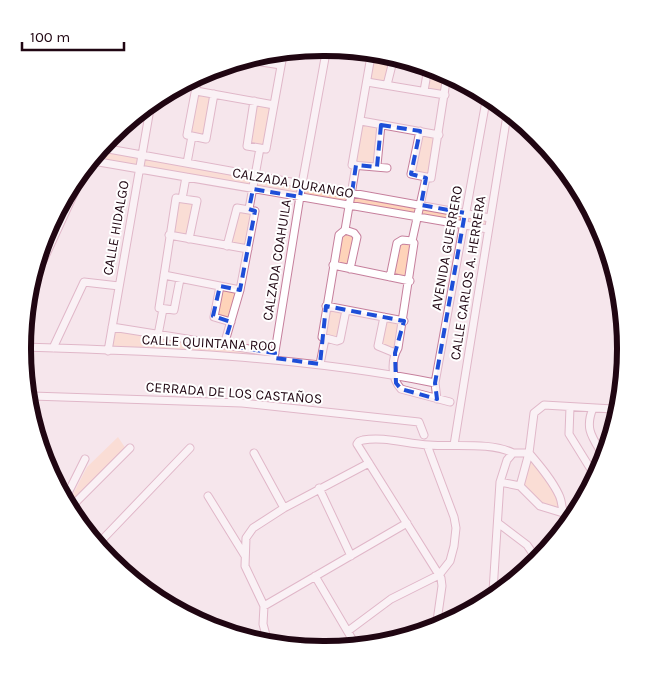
<svg xmlns="http://www.w3.org/2000/svg" width="648" height="697" viewBox="0 0 648 697" font-family="Karla,sans-serif">
<rect width="100%" height="100%" fill="#f6e6ec"/>
<!-- green -->
<path fill="#fed3b9" d="M373 57 391 60 387 84 369 81Z
M430 68 446 74 444 93 426 90Z
M196 92 213 94 205 138 188 134Z
M255 103 272 106 266 148 248 146Z
M361 122 380 125 376 165 353 164Z
M421 133 437 135 431 177 412 174Z
M104 150 488 219 487 227 100 161Z
M176 199 196 202 189 238 171 235Z
M238 209 254 211 247 249 228 245Z
M342 232 356 235 349 268 334 264Z
M402 241 414 244 409 280 391 276 398 244Z
M220 287 239 291 230 321 215 318Z
M328 309 344 311 338 338 324 335Z
M386 320 402 322 395 352 381 346Z
M113 330 273 354V357L110 349Z
M118 437 126 449 72 503 70 500 87 467Z
M529 453 550 480 563 513 549 510 520 486Z"/>
<g fill="none" stroke-linecap="round" stroke-linejoin="round">
<!-- street casing -->
<g stroke="#c67f9c" stroke-width="9">
<path id="street" d="M371 56 352 165 387 168
M255 61 281 65
M198 77 187 135 206 139 214 94
M367 82 445 95
M387 85 393 61
M196 91 274 105
M424 91 428 68
M254 101 247 146 266 149 283 55
M361 121 439 135
M420 131 411 174 431 178 447 75
M103 148 490 218
M93 161 488 229
M187 163 192 136
M377 165 381 125
M426 178 412 241 414 243 398 348C391 360 391 378 401 389L450 402
M182 199 186 177
M249 209 260 148
M345 230 356 165
M169 235 248 249
M333 265 410 281
M164 275 240 290
M390 277 397 243 402 240 412 241
M180 279 174 310 159 308 176 198 197 201 189 239
M220 286 214 317 231 322
M326 306 404 321
M346 310 340 340 337 341 322 337 339 235 345 230 354 233 357 237 350 269
M384 317 378 346 395 353
M112 327 275 353
M158 335 163 309
M224 345 240 290 255 211 237 208 227 246
M23 347C160 351 299 356 435 383
M53 348 84 282 119 286
M108 351 150 109
M274 358 302 184 327 47
M320 364 325 339
M32 396 242 403 419 422 424 435
M437 399 435 383 486 101
M570 407 569 434 595 476
M593 408C584 430 593 438 604 457
M454 445 507 115
M254 453 284 508
M500 482 520 486 540 506 563 513
M319 488 351 556
M67 495 85 459
M208 496 245 556
M73 505 130 448
M566 518C561 511 563 503 559 495 552 480 540 466 529 453L534 413 544 405 613 409
M498 523 527 545 538 561
M99 543 190 448
M315 576 355 644
M493 591 500 482 507 460 513 453H529L520 486
M264 606 407 523
M436 628 442 586 441 578 357 444C359 441 359 441 363 440 384 436 407 444 429 445 454 447 491 442 513 453
M348 631 391 599 439 575 450 561 454 546 456 528 454 517 427 445
M267 639 263 624 264 606 245 566 246 538 253 528 284 508 369 463"/>
</g>
<!-- secondary casing -->
<g stroke="#c67f9c" stroke-width="12">
<path id="secondary" d="M39 266 74 190"/>
</g>
<!-- street -->
<use href="#street" stroke="#fff" stroke-width="7"/>
<!-- secondary -->
<use href="#secondary" stroke="#fff" stroke-width="10"/>
</g>
<!-- marked area -->
<path d="M0 0H648V697H0ZM381 125 420 131 411 174 426 178 421 205 465 213 435 383 437 399 401 389 396 383 395 353 404 321 326 306 320 364 274 358 275 353 224 345 231 322 213 316 220 286 240 290 255 211 249 209 253 189 300 197 302 184 352 193 356 165 377 167Z" fill="#f6e6ec" fill-opacity=".55" fill-rule="evenodd"/>
<path fill="none" stroke="#1d4ed8" stroke-width="4" stroke-dasharray="10 6" stroke-linejoin="round" d="M381 125 420 131 411 174 426 178 421 205 465 213 435 383 437 399 401 389 396 383 395 353 404 321 326 306 320 364 274 358 275 353 224 345 231 322 213 316 220 286 240 290 255 211 249 209 253 189 300 197 302 184 352 193 356 165 377 167Z"/>
<g text-anchor="middle" dominant-baseline="central" stroke-width="4" stroke-linejoin="round" paint-order="stroke">
<!-- street labels -->
<g font-size="14" fill="#200612" stroke="#fff">
<text transform="translate(293 183) rotate(10)">CALZADA DURANGO</text>
<text transform="translate(116 228) rotate(-80)">CALLE HIDALGO</text>
<text transform="translate(447 248) rotate(-80)">AVENIDA GUERRERO</text>
<text transform="translate(277 260) rotate(-81)">CALZADA COAHUILA</text>
<text transform="translate(468 278) rotate(-81)">CALLE CARLOS A. HERRERA</text>
<text transform="translate(209 343) rotate(3)">CALLE QUINTANA ROO</text>
<text transform="translate(234 393) rotate(4)">CERRADA DE LOS CASTAÑOS</text>
</g>
</g>
<!-- crop -->
<path d="M0 0H648V697H0ZM323 56H325A292 292 0 0 1 617 348V349A292 292 0 0 1 325 641H323A292 292 0 0 1 31 349V348A292 292 0 0 1 323 56Z" fill="#fff" fill-rule="evenodd"/>
<path fill="none" stroke="#200612" stroke-width="6" d="M323 56H325A292 292 0 0 1 617 348V349A292 292 0 0 1 325 641H323A292 292 0 0 1 31 349V348A292 292 0 0 1 323 56Z"/>
<!-- scale -->
<path d="M22 42v8h102v-8" fill="none" stroke="#200612" stroke-width="2.5"/>
<text x="30" y="42" font-size="15" fill="#200612" stroke="#ffffff" stroke-width="4" paint-order="stroke">100 m</text>
</svg>
